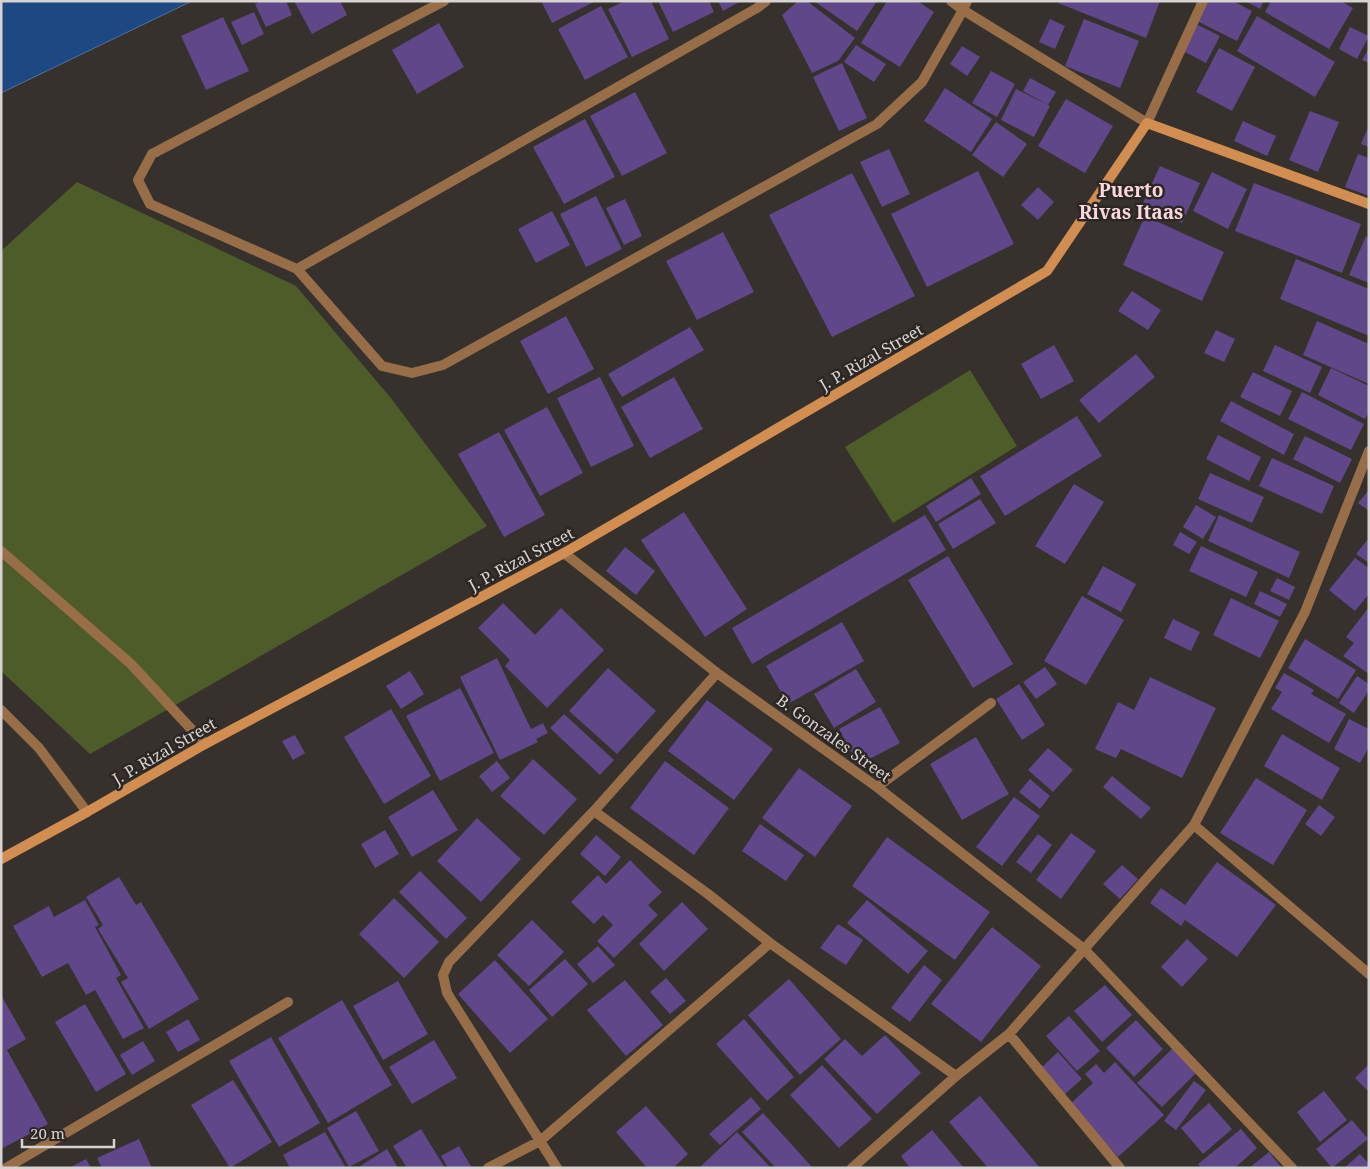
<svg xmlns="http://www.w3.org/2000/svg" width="1370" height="1169" viewBox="0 0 1370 1169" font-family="'Noto Serif',serif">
<rect width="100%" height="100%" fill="#36312d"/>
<!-- green -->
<path fill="#4e5c29" d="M77 182 296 286 390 397 487 526 90 754 1 671V251Z
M970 370 1017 446 893 523 845 447Z"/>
<!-- water -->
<path fill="#1d4881" stroke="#547299" d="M1 1H192L1 93Z"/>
<!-- building -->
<path fill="#5f4789" d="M261 1H286L292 15 266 27 255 4Z
M294 1H340L347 15 312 34Z
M541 1H596L552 23Z
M625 1H651L669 39 632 57 608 9Z
M658 1H709L714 12 673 32Z
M718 1H741L723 11Z
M798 1H807L855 38 838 61 812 73 782 15Z
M814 1H877L857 31Z
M887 1H917L934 12 900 67 861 43Z
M1059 1H1160L1146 38 1058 3Z
M1207 1H1233L1252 11 1237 41 1197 21Z
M1245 1H1264L1260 9Z
M1271 1H1341L1353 8 1329 49 1265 12Z
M601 6 628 57 585 80 558 29Z
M254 12 264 34 242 45 231 22Z
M1257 16 1335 62 1315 97 1237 51Z
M223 17 249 71 206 90 181 36Z
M1050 19 1065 26 1055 49 1039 42Z
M1084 19 1139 41 1120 88 1065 66Z
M439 23 464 67 417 94 392 50Z
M1194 23 1220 36 1206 63 1181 50Z
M1350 27 1369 36 1357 59 1339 49Z
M856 45 886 64 874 82 844 62Z
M962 46 980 57 967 76 950 64Z
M1219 48 1255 67 1232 111 1196 92Z
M1369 48V63L1362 60Z
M842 63 867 118 839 131 813 77Z
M991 71 1015 84 997 117 972 103Z
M1030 78 1056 92 1048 105 1023 91Z
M945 88 992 119 971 152 924 121Z
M1016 89 1050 106 1034 137 1001 120Z
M635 92 667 153 622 176 590 116Z
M1066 99 1113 126 1085 173 1038 146Z
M1310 111 1339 122 1318 172 1289 160Z
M585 119 615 177 564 204 533 147Z
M1243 121 1276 136 1267 156 1234 141Z
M996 122 1027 144 1003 177 972 155Z
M1369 125V147L1361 144Z
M889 149 910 194 882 207 860 162Z
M1358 154 1369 158V196L1345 187Z
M1160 166 1200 183 1182 223 1142 205Z
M978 171 1014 244 927 287 891 214Z
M1212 172 1247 189 1228 229 1193 211Z
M852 173 915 296 832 337 769 215Z
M1254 183 1361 224 1342 273 1235 231Z
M1038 187 1054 202 1038 220 1021 205Z
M596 196 622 249 586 267 560 214Z
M625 199 642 236 624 245 606 208Z
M552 211 570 245 536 263 518 229Z
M1145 216 1224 252 1202 301 1123 265Z
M723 232 754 292 697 320 666 261Z
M1366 236 1369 238V283L1349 275Z
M1296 259 1369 289V336L1280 299Z
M1132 291 1161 310 1148 330 1118 311Z
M566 316 594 369 548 394 520 341Z
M1317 321 1369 344V384L1303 355Z
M690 327 704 350 622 397 608 374Z
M1216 330 1235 339 1224 362 1204 353Z
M1054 345 1074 381 1041 399 1021 364Z
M1275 345 1322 367 1310 393 1263 371Z
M1136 354 1155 377 1099 423 1079 400Z
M1331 368 1369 386V412L1365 419 1318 395Z
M1253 372 1292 391 1280 416 1240 397Z
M600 377 634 446 591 467 557 398Z
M674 377 703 429 650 458 621 407Z
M1302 392 1364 424 1351 450 1288 419Z
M1231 401 1294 434 1284 455 1220 421Z
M547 407 583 473 540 496 504 430Z
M1077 416 1102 456 1005 516 980 476Z
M499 432 545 515 504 537 458 454Z
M1218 435 1261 457 1249 481 1206 459Z
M1305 436 1352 459 1340 483 1293 459Z
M1272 458 1334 486 1322 514 1259 486Z
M1210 473 1264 497 1252 523 1198 499Z
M971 478 981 494 936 522 926 506Z
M1074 484 1104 502 1065 564 1035 546Z
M1369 490V511L1358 503Z
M980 499 996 523 953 549 938 524Z
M1196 505 1216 517 1203 539 1183 527Z
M684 512 747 609 705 637 641 540Z
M925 515 946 550 752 664 732 628Z
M1219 515 1300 552 1289 578 1208 541Z
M1180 532 1197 542 1189 554 1173 545Z
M1369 538V563L1356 554Z
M1201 546 1258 572 1246 597 1189 571Z
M625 547 655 571 636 595 606 571Z
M948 556 1013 664 973 688 908 580Z
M1355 558 1369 568V594L1355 611 1329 590Z
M1103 566 1136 584 1121 612 1087 594Z
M1277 578 1295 587 1289 600 1270 591Z
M1260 591 1287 604 1280 617 1254 604Z
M1082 596 1124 620 1086 685 1044 661Z
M1231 598 1279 621 1260 658 1213 635Z
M503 603 535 635 561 608 604 650 547 708 505 666 510 660 478 628Z
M1369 607V674L1343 656 1354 643 1346 637Z
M1173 619 1200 632 1191 651 1164 638Z
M842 622 864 661 788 704 766 666Z
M1305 639 1356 670 1338 699 1288 668Z
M497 658 531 729 543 723 548 733 536 739 538 742 500 760 460 677Z
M1045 667 1057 684 1036 699 1023 682Z
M608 668 656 711 617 754 569 711Z
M856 669 876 702 834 728 814 694Z
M410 671 424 694 401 709 386 686Z
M1284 673 1314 690 1311 694 1346 714 1329 743 1271 709 1282 692 1275 688Z
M1357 676 1369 684V690L1354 713 1339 703Z
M1150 677 1216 708 1182 778 1121 749 1116 758 1095 749 1118 702 1134 710Z
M1019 684 1045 725 1022 740 996 699Z
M460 688 494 753 440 781 406 716Z
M707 700 773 749 734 800 668 751Z
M880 707 900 743 858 765 839 729Z
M391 709 431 776 384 804 344 737Z
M564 714 614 760 600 775 550 728Z
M1349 719 1369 729V747L1360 763 1334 749Z
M1282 734 1340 768 1322 800 1264 766Z
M295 735 305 753 293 760 282 741Z
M976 737 1009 794 962 820 930 764Z
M1048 748 1073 770 1053 792 1028 770Z
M533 759 577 799 544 835 500 796Z
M497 761 510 778 492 792 479 776Z
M665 761 729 808 694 855 630 808Z
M799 768 852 806 815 857 762 818Z
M1112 776 1151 808 1141 819 1103 787Z
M1256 778 1307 810 1273 865 1220 833Z
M1030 779 1050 796 1040 809 1019 792Z
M433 790 458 830 412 857 388 817Z
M1014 797 1040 816 1002 866 976 847Z
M1319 805 1335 817 1321 836 1305 824Z
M477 818 521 859 481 902 437 861Z
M760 824 804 855 786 881 742 851Z
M385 830 399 854 375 868 361 844Z
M1071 833 1096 851 1061 899 1036 880Z
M1038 834 1052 845 1031 873 1016 862Z
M596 835 621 857 605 876 580 854Z
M887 837 990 912 955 960 852 886Z
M630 860 662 892 648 905 658 915 614 958 597 941 613 925 603 915 594 924 571 902 598 875 606 884Z
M1217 862 1276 905 1237 957 1185 920 1181 926 1150 903 1161 888 1185 905Z
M1122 865 1138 879 1120 899 1103 884Z
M420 871 467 918 446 939 399 892Z
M119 877 136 905 141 902 199 999 149 1029 121 982 128 978 98 929 103 925 86 897Z
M394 898 439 942 404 978 359 934Z
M85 900 99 925 95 927 121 975 116 978 144 1028 123 1039 95 990 86 995 68 963 42 977 13 926 49 906 54 917Z
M867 900 928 951 908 974 847 923Z
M682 902 708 929 664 971 639 944Z
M532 920 564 952 529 986 497 955Z
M838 924 863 940 846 965 820 948Z
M992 927 1041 966 981 1042 931 1004Z
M1187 939 1208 959 1182 987 1161 967Z
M598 946 615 965 593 983 577 964Z
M565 959 588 984 552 1017 529 990Z
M495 960 548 1019 510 1053 458 994Z
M924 965 942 980 910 1022 891 1008Z
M666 978 686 1001 670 1014 650 992Z
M789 979 841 1039 800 1075 748 1015Z
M625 980 663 1025 626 1056 587 1010Z
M398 981 428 1034 383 1060 353 1006Z
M1105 985 1132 1015 1102 1042 1074 1011Z
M1 995 26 1039 7 1050 48 1124 1 1149Z
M342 1000 392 1085 328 1123 278 1038Z
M85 1004 126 1074 96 1092 55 1022Z
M1069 1016 1100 1051 1077 1071 1046 1036Z
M188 1019 200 1040 178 1052 166 1032Z
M744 1019 794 1077 767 1101 716 1044Z
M1136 1020 1163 1049 1134 1077 1106 1048Z
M885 1035 921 1073 877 1114 824 1059 845 1039 862 1056Z
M271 1037 320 1123 279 1147 229 1061Z
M434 1040 457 1078 412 1104 389 1067Z
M143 1041 155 1061 132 1075 120 1055Z
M1174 1047 1198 1071 1162 1107 1137 1083Z
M1058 1052 1082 1079 1065 1094 1041 1068Z
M1115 1062 1164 1115 1118 1157 1070 1104 1093 1083 1085 1074 1096 1064 1104 1073Z
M1369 1064V1092L1355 1078Z
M822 1065 872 1119 839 1148 790 1095Z
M233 1080 272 1142 230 1168 191 1105Z
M1194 1081 1206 1090 1176 1130 1164 1121Z
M1324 1091 1347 1120 1320 1142 1297 1112Z
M980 1096 1040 1168H988L949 1122Z
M751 1097 761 1109 720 1145 709 1134Z
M1209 1103 1232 1129 1203 1154 1181 1128Z
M646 1106 688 1154 673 1168H647L616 1132Z
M356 1111 379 1151 349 1167 327 1128Z
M763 1113 813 1168H776L742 1132Z
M1352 1120 1368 1139 1332 1168 1316 1149Z
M421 1129 445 1168H407L393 1146Z
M1241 1129 1257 1148 1235 1168H1201L1198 1164Z
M932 1130 964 1168H910L901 1156Z
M325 1132 346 1168H290L283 1155Z
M737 1132 771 1168H702L701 1166Z
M139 1139 152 1168H102L97 1158Z
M459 1146 472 1168H448L441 1156Z
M387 1149 398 1168H361L360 1166Z
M1269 1152 1282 1168H1249Z
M1360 1154 1369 1164V1168H1344Z
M86 1159 91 1168H69Z"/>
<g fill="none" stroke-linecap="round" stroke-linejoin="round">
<!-- lane -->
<path stroke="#986e48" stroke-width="10" d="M1 551 131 664 205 744"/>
<!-- street -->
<path stroke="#986e48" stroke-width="10" d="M444 1 152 154 138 180 150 204 297 269 382 366 412 373 443 365 877 124 922 82 963 10 951 1
M967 1 963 10 1147 123 1203 1
M297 269 757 8 766 1
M564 553 717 673 877 787 1084 949 1292 1168
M1 710 39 748 87 812
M877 787 991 703
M594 811 708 894 770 943 956 1076
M1194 825 1369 974
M1009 1034 1120 1168
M6 1168 288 1002
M488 1168 540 1141 770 943
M557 1168 447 993 443 975 449 962 594 811 717 673
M852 1168 956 1076 1009 1034 1194 825 1305 612 1369 451"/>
<!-- secondary -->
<path stroke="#d18e50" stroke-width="10" d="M1 859 87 812 205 744 564 553 1047 271 1147 123 1369 204"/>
</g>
<g text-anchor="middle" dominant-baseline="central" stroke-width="5" stroke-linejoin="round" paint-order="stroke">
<!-- street labels -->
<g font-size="16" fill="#d6d3d1" stroke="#2c2724">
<text transform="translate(871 357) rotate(-30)">J. P. Rizal Street</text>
<text transform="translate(521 559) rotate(-28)">J. P. Rizal Street</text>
<text transform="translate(834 738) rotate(36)">B. Gonzales Street</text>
<text transform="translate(164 751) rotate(-30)">J. P. Rizal Street</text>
</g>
<!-- quarter labels -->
<g font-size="19" font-weight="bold" fill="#fbd8de" stroke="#2c2724">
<text x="1131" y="190">Puerto<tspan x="1131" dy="22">Rivas Itaas</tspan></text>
</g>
</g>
<!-- border -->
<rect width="1370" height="1169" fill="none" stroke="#d6d3d1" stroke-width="5"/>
<!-- scale -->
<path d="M22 1139v8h92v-8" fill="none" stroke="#d6d3d1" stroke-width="2.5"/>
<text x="30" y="1139" font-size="15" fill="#d6d3d1" stroke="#2c2724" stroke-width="4" paint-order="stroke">20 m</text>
</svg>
